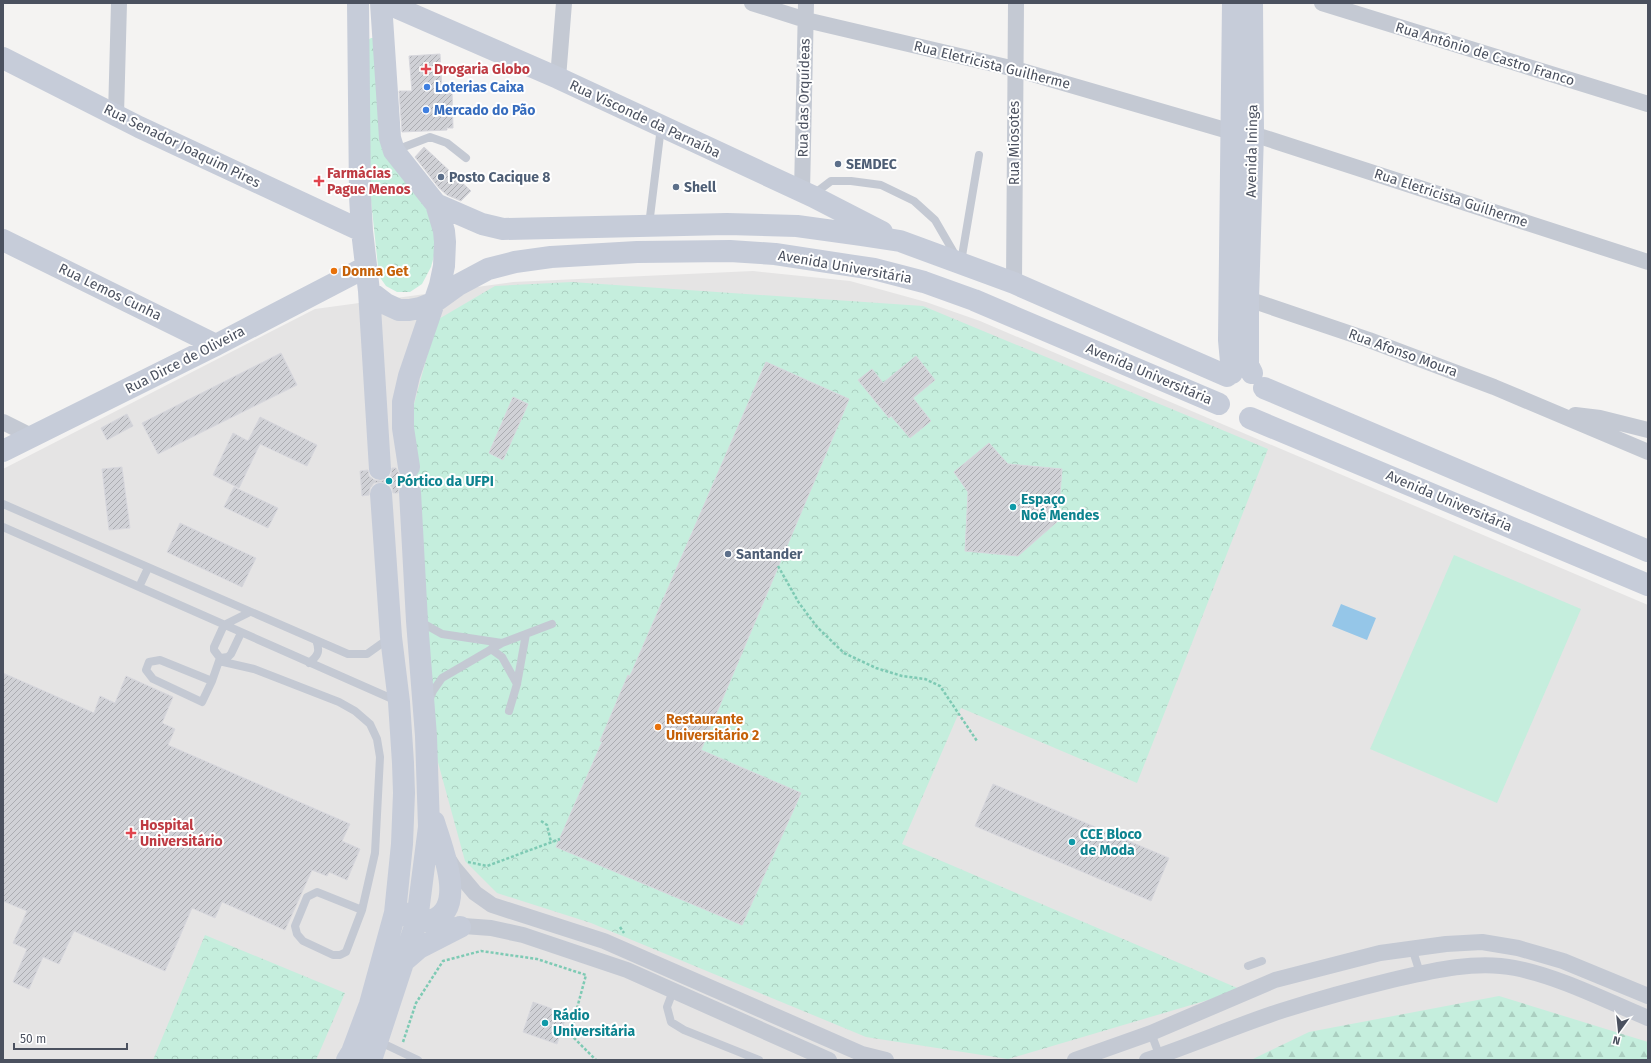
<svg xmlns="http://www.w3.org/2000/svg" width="1651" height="1063" viewBox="0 0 1651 1063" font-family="'Fira Sans',sans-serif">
<defs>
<pattern id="forest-firs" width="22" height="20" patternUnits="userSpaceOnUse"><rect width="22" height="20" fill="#c5eedd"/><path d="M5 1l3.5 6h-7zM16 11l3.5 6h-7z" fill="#abcec0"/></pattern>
<pattern id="park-crowns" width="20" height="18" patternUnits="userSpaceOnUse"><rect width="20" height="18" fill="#c5eedd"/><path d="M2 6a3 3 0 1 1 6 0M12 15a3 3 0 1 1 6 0" fill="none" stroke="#abcec0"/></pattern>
<pattern id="building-hatch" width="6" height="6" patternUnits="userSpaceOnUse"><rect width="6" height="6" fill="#d0d1d6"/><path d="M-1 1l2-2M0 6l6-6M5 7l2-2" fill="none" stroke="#abacb1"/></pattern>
</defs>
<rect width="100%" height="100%" fill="#f4f3f2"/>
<!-- education -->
<path fill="#e5e4e4" d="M753 271 850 281 926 302 980 321 1648 605V1060H3V469L315 309 513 282Z"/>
<!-- forest -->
<path fill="url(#forest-firs)" d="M1499 996 1648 1042V1060H1251L1309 1032Z"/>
<!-- park -->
<path fill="url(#park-crowns)" d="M371 38H374L382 126 427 203 434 223V256L431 267 422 284 410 292H397L386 286 379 276 368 172V40Z
M572 282 923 306 1268 449 1137 783 961 708 902 844 1242 990 1008 1059 866 1037 591 923 497 893 465 861 430 733 421 618 411 415 437 320 495 286Z
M205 935 345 993 316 1060H153Z"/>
<!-- garden -->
<path fill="#c5eedd" d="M1454 555 1581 609 1497 803 1370 749Z"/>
<!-- water -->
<path fill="#95c6e8" d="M1341 604 1376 618 1367 640 1332 626Z"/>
<!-- building -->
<path fill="url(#building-hatch)" stroke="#d7d7dd" d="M440 54 442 90H452L453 128H447V130L402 132 399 91H412L409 56Z
M424 147 471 191 461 201 447 195 439 188 415 157Z
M281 353 297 385 158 454 142 423Z
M916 356 935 380 913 398 931 421 910 438 891 416 889 418 858 380 872 369 883 383Z
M766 362 849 399 701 750 801 793 742 925 556 847 602 742 600 741 628 675 630 676Z
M513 397 528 404 503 460 489 453Z
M127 414 133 426 107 440 101 428Z
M260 417 317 445 307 466 260 444 239 488 213 475 233 433 248 441Z
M989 443 1008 464 1062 469 1058 521 1018 556 965 551 968 492 954 472Z
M122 467 130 528 109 530 102 469Z
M392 468H396L399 474 405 479H411L418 476V483L410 480 404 481 399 486 398 493H393L392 487 387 483 380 482 374 483 370 488 369 495 362 496 360 471 368 470 369 476 374 480 381 481 387 479 391 475Z
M234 487 278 508 268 528 224 507Z
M180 523 256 558 242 587 167 552Z
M3 673 94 713 100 696 115 703 126 676 173 697 162 723 175 729 168 745 350 824 342 841 360 849 347 880 329 872 327 876 312 870 285 930 222 902 215 918 192 908 165 971 74 931 59 964 43 957 29 989 13 982 27 949 13 943 27 911 3 901Z
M993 784 1169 858 1151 901 975 826Z
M533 1002 567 1014 557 1044 523 1032Z"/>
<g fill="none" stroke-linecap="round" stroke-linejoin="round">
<!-- path -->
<path stroke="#7ecab4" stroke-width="2.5" stroke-dasharray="3 2" stroke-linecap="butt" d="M778 566 799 603 817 627 844 653 876 668 902 676 925 679 940 686 977 741
M541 821 547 825 551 842
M468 862 487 866 560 839
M620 927 624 933
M403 1042 416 1003 443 961 481 951 537 959 586 975 570 1034 596 1060"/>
<!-- lane -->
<path stroke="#c4c9d3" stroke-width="8" d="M396 150 430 137 447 143 466 158
M814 194 831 181H851L881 185 914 201 935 220 957 258
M649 225 661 127
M961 262 979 155
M3 504 348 654H367L388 639
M3 527 397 701
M139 587 148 568
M419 621 442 634 502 643
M491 649 502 657 517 684
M220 658 214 650V647L224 625 250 612
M220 658 228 657 231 654 241 633
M219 661 254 669 339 702 355 711 370 724 377 739 380 757 375 853 362 910 346 952 340 955H333L303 941 297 934 295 926 307 897 317 892 362 910
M309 663C319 655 320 651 316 640
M212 681 160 660 149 662 146 670 153 679 202 702 212 681 220 658
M430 698 433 691 442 678 502 643 552 624
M509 711 517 684 526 634
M1412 948 1420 973
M1248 966 1262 961
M673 991 667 1007 671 1022 684 1030 759 1060
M1151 1033 1160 1057
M378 1041 418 1060"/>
<!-- street -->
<path stroke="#c4c9d3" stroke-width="16" d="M752 3 806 20 1015 69 1232 132
M1322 3 1648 104
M558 78 564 3
M116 115 119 3
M1253 134 1648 262
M802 192 806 3
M1014 283 1016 3
M1248 299 1369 340 1494 387 1648 452
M1575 415 1600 418 1648 430
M3 422 31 436
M447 857 454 868 475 893 492 905 604 941 862 1054 886 1060
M450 925 491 928 523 935 627 970 829 1060
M1075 1060 1151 1033 1275 980 1380 953 1446 944 1482 942 1518 948 1563 961 1648 996
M1147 1060C1193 1045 1237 1025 1284 1010 1319 999 1355 989 1392 980 1431 971 1475 960 1515 968 1558 976 1607 1001 1648 1018"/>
<!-- secondary -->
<path stroke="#c6ccd9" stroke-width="22" d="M358 3 360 196 362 231 369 291 380 469
M381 3 390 138 394 151 436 204 444 231 445 242 444 266 440 285 409 376 403 402V428L409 467
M386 3 558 78 812 196 882 232
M3 58 139 127 362 231
M436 204 482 224 503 229 727 224 797 226 862 235 900 241 1014 283 1227 376
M3 240 216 345
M369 291 386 304 399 310H409L420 308 433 303 458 285 488 269 515 262 551 257 637 252 730 251 775 254 874 269 924 282 974 300 1219 404
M1232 373 1229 340 1233 3
M1252 373 1248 365V299L1253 134 1252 3
M1264 388 1648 551
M1250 418 1648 585
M3 451 216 345 366 267
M404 913C411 919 423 923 432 920 468 909 441 846 434 822
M404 961 419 948 460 927
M347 1060 352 1052 370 1004 395 913 402 844 404 793 403 763 399 702 391 637 381 494
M371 1060 417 920 429 827 426 736 417 621 410 492"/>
</g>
<!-- markers -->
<g fill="#e0444e" stroke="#fff" stroke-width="1.5">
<path d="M424 63h4v4h4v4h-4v4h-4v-4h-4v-4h4z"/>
<path d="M317 175h4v4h4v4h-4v4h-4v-4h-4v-4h4z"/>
<path d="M129 827h4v4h4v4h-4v4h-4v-4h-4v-4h4z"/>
</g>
<g fill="#3f7fe0" stroke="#fff" stroke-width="1.5">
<circle cx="427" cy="87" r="4"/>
<circle cx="426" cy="110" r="4"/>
</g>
<g fill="#5c6f8a" stroke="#fff" stroke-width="1.5">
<circle cx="838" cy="164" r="4"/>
<circle cx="441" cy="177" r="4"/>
<circle cx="676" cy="187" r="4"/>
<circle cx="728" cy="554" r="4"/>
</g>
<g fill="#e8710a" stroke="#fff" stroke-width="1.5">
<circle cx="334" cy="271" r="4"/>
<circle cx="658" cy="727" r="4"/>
</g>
<g fill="#0f9aa8" stroke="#fff" stroke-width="1.5">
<circle cx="389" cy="481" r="4"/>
<circle cx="1013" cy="507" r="4"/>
<circle cx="1072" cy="842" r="4"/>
<circle cx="545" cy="1023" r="4"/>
</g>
<g text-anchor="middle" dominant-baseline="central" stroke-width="4" stroke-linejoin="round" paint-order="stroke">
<!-- street labels -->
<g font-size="14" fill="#4b515f" stroke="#fff">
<text transform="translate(1485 54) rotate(17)">Rua Antônio de Castro Franco</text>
<text transform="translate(992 65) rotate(14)">Rua Eletricista Guilherme</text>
<text transform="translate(804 98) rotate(-89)">Rua das Orquídeas</text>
<text transform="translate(645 119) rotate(25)">Rua Visconde da Parnaíba</text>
<text transform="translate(1014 143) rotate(-90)">Rua Miosotes</text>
<text transform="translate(182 146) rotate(26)">Rua Senador Joaquim Pires</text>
<text transform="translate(1252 151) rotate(-89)">Avenida Ininga</text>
<text transform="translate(1451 198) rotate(18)">Rua Eletricista Guilherme</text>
<text transform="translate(845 267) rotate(10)">Avenida Universitária</text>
<text transform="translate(110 292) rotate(26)">Rua Lemos Cunha</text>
<text transform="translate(1403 353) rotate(20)">Rua Afonso Moura</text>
<text transform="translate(185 360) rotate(-27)">Rua Dirce de Oliveira</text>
<text transform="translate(1149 374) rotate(23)">Avenida Universitária</text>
<text transform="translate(1449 501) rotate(23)">Avenida Universitária</text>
</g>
<!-- health labels -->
<g font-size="14" font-weight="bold" fill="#be3a42" stroke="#fff" text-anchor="start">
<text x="434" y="69">Drogaria Globo</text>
<text x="327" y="173">Farmácias<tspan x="327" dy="16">Pague Menos</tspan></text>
<text x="140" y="825">Hospital<tspan x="140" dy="16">Universitário</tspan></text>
</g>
<!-- shop labels -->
<g font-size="14" font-weight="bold" fill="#366cbe" stroke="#fff" text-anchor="start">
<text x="435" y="87">Loterias Caixa</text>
<text x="434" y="110">Mercado do Pão</text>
</g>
<!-- service labels -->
<g font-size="14" font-weight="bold" fill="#4e5e75" stroke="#fff" text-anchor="start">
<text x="846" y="164">SEMDEC</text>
<text x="449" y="177">Posto Cacique 8</text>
<text x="684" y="187">Shell</text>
<text x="736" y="554">Santander</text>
</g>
<!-- food labels -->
<g font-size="14" font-weight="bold" fill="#c56008" stroke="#fff" text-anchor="start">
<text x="342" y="271">Donna Get</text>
<text x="666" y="719">Restaurante<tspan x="666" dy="16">Universitário 2</tspan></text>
</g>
<!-- culture labels -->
<g font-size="14" font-weight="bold" fill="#0d838f" stroke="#fff" text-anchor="start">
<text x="397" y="481">Pórtico da UFPI</text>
<text x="1021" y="499">Espaço<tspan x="1021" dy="16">Noé Mendes</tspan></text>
<text x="1080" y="834">CCE Bloco<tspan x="1080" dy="16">de Moda</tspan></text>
<text x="553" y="1015">Rádio<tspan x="553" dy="16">Universitária</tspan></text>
</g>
</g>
<!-- border -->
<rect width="1651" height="1063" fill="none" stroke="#4b515f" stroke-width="8"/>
<!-- north arrow -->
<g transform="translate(1619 1031) rotate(195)" stroke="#ffffff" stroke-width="3" paint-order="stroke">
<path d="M0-3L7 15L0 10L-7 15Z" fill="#4b515f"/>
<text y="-6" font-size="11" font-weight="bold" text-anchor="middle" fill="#4b515f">N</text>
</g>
<!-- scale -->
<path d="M14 1043v6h113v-6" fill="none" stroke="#4b515f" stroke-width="2"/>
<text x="20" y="1043" font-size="12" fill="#4b515f" stroke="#ffffff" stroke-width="3" paint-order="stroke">50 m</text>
</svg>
